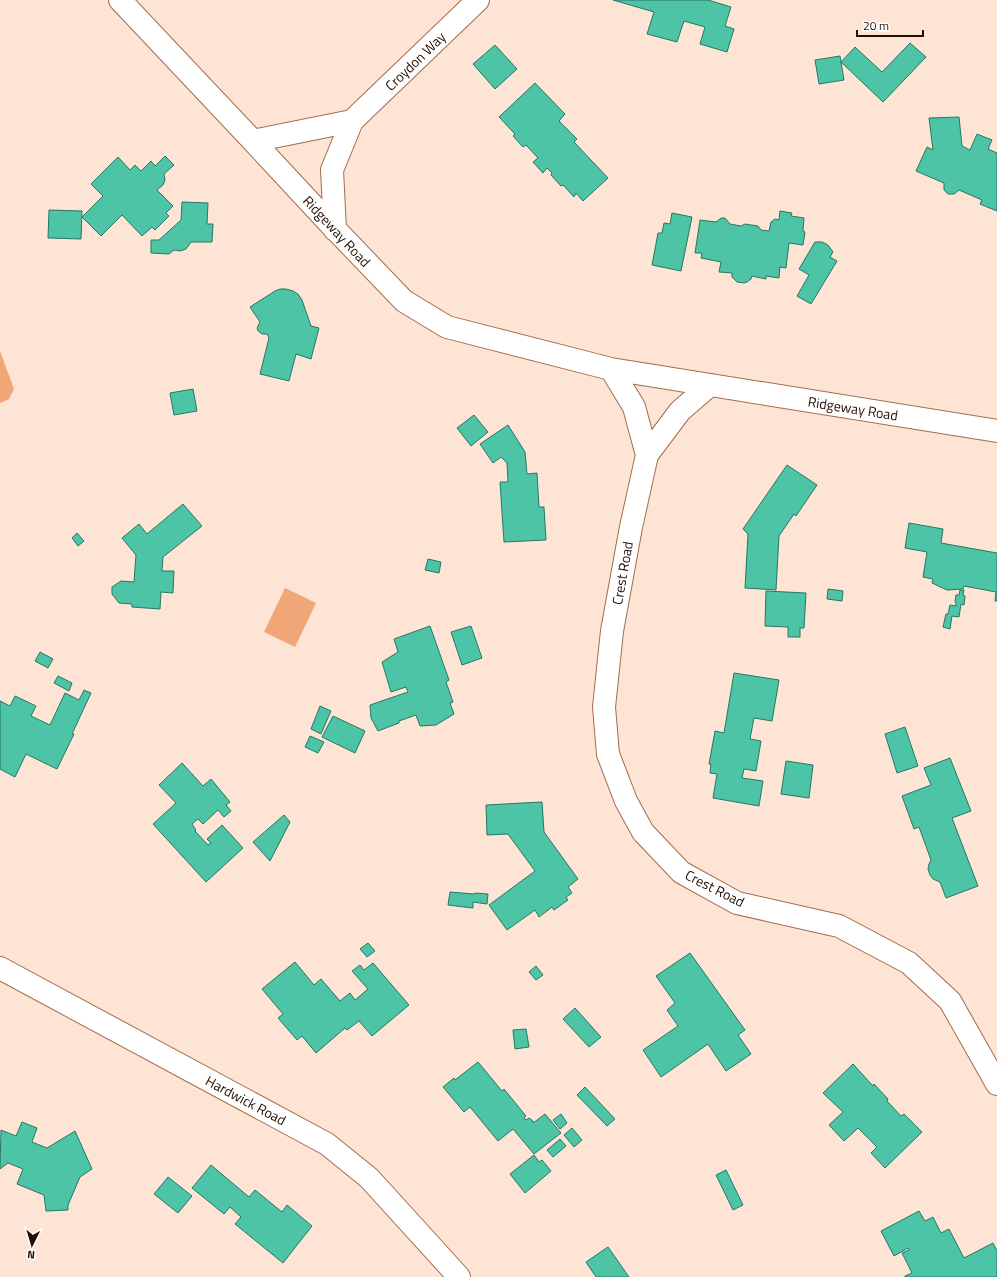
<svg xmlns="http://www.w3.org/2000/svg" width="997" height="1277" viewBox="0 0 997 1277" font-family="'Titillium Web',sans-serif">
<rect width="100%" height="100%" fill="#fde4d5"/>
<!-- green -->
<path fill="#f0a677" d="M0 351 14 389 9 399 0 403Z
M285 588 316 603 295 647 264 632Z"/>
<!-- building -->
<path fill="#4cc4a5" stroke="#257863" d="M613 0H708L731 7 725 26 734 29 727 52 700 44 705 27 684 21 677 42 647 34 654 12Z
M910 43 926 57 883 102 841 62 855 47 882 72Z
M495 45 517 69 495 89 473 64Z
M840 56 844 80 819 84 815 60Z
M535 83 565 114 559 121 577 139 574 142 608 178 583 201 576 193 574 197 563 185 561 186 551 175 552 173 547 168 543 173 533 162 538 158 526 145 523 147 513 136 515 134 499 117Z
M959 117 962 146 970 150 977 134 992 140 988 149 997 153V211L980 204 982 200 959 190 954 194H948L944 190V183L916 171 927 147 933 150 929 118Z
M165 156 174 165 164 174 165 180 163 185 157 190 173 206 166 213 169 216 155 230 152 227 142 236 122 215 101 236 82 217 103 196 91 184 118 157 130 170 135 165 141 171 151 161 155 166Z
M182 202 208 203 207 224H213L212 242H191L186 249 180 251 174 250 169 254 151 253V240H159L181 220Z
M49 210 82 211 81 239 48 238Z
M780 211 792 213 791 216 804 218 803 231 805 232 803 245 789 243 786 268 780 267 779 278 766 276V279L752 276 751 279 747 282 744 283 737 282 732 277V273L719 272 721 262 701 258 702 253H695L700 220 716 222 721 218H725L730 224 741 226 745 224 758 226 761 230 769 231 771 222 775 219 779 220Z
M672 213 692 217 681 271 652 265 658 233H662L664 223 670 224Z
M815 242H822L828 245 833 252 830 257 837 261 811 304 797 296 809 275 799 269Z
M280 289H286L293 291 298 294 302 300 311 326 319 328 311 359 296 354 289 381 260 374 269 338 267 334H262L258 331 257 328 260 322 250 307 275 291Z
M193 389 197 411 174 415 170 393Z
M474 415 488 432 471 446 457 428Z
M508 425 525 452 527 474 537 473 539 507H544L546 540 504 542 500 482H508L507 463 501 457 493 463 480 444Z
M787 465 817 485 796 516 794 514 779 536 776 590 745 588 748 534 743 529Z
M183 504 202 526 163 557 162 571H174L173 593 161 592 160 609 132 607V604L119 603 112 594V587L121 581 134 582 136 555 122 538 139 524 147 534Z
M909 523 943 529 941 543 997 553V601H995L996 592 964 586 963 589 947 590 932 583 933 579 923 577 927 552 905 548Z
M77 533 84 541 78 546 72 538Z
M428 559 441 562 439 573 425 570Z
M828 589 843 591 842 601 827 599Z
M960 590H964L963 595 965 596 964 605 961 604 959 617 952 616 950 629 943 627 946 614H948L950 605 956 606V603L955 602 956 595H959Z
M766 591 806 593 804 628H800V637H788V627L765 626Z
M430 626 449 680 446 682 453 702 450 703 454 714 436 725 420 726 416 715 399 721V723L378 731 371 718 370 705 408 692 406 687 391 692 382 662 398 652 394 639Z
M471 626 482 658 462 665 451 632Z
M40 652 53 659 48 668 35 661Z
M734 673 779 680 772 721 754 718 750 739 761 741 756 771 744 769 742 778 763 781 759 806 713 798 717 774 710 773 711 764H709L715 731 724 733Z
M58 676 72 683 69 691 54 683Z
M84 690 91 693 72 734H74L57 769 26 754 15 777 0 769V701L10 706 15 696 36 706 31 716 50 725 65 693 79 700Z
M320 706 331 711 321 734 311 729Z
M333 716 365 731 355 753 322 737Z
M905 727 918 766 897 773 885 734Z
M310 736 324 742 318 753 305 747Z
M950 758 971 811 952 818 978 886 946 898 940 882 933 879 930 875 928 869 929 864 931 860 919 827 914 829 902 796 931 785 924 768Z
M786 761 813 765 809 798 781 794Z
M182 763 203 786 211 779 230 802 226 805 231 811 224 817 218 810 203 824 198 819 192 824 196 830 195 831 208 845 211 843 207 839 222 825 243 848 206 882 153 824 176 803 159 785Z
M542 802 544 832 578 879 568 887 572 893 566 897 568 900 554 910 552 907 539 917 535 910 507 930 489 905 535 871 508 834 487 835 486 805Z
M284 815 290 822 270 861 253 842Z
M450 892 474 894 475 893 488 894 487 904 473 902V908L448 905Z
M368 943 375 951 367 957 360 949Z
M690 953 745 1030 738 1035 751 1054 726 1071 708 1044 661 1077 643 1050 678 1026 667 1010 675 1003 656 976Z
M295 962 314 985 321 979 340 1001 350 993 355 1000 368 989 352 971 360 965 364 970 373 963 409 1005 372 1036 359 1021 347 1030 345 1028 316 1053 302 1036 297 1040 278 1018 283 1014 262 989Z
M536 966 543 975 536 980 529 972Z
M575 1008 601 1037 589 1047 563 1019Z
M526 1029 529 1047 515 1049 513 1030Z
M478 1062 502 1091 504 1089 526 1116 524 1118 526 1120 529 1118 533 1121V1123L545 1114 561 1133 534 1154 513 1129 498 1141 470 1107 464 1112 443 1087 454 1078 455 1080Z
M853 1064 873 1086 874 1084 888 1099 887 1101 901 1116 904 1114 922 1132 885 1168 871 1153 877 1147 858 1128 844 1141 829 1125 843 1112 823 1093Z
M585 1087 615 1119 607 1126 577 1095Z
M561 1114 567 1123 560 1129 553 1120Z
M22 1122 37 1128 32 1142 47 1148 75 1131 92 1169 80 1177 68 1205V1210L46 1211 44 1195 17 1184 23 1169 8 1163 0 1169 1 1130 16 1136Z
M572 1128 582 1140 574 1147 564 1135Z
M560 1139 566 1146 553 1157 547 1150Z
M534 1155 539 1162 542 1160 551 1171 525 1193 510 1174Z
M211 1165 249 1197 255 1190 282 1212 287 1205 312 1226 283 1263 235 1224 241 1217 230 1207 224 1214 192 1188Z
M726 1170 743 1205 733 1210 716 1175Z
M168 1177 192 1196 178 1213 154 1194Z
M919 1211 925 1221 933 1217 941 1233 949 1229 964 1258 993 1243 997 1251V1277H905V1276L912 1273 902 1253 909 1250 908 1248 894 1256 881 1231Z
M608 1247 629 1277H596L586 1262Z"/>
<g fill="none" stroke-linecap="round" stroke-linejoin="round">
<!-- minor casing -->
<g stroke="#a46c4a" stroke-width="24">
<path id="minor" d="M120 0 253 141 332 226 404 301 447 327 611 369 997 431
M253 141 352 121
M335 230 332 170 352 121 478 0
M611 369 634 407 647 455
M710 385 680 411 647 455 631 527 612 631 604 707 608 754 626 801 643 832 681 872 688 876 737 903 839 926 909 963 950 1001 997 1084
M0 968 327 1144 369 1178 459 1277"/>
</g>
<!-- minor -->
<use href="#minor" stroke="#fff" stroke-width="22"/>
</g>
<g text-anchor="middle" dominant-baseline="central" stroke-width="4" stroke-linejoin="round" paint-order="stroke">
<!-- street labels -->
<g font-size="14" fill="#230e02" stroke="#fff">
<text transform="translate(415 61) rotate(-44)">Croydon Way</text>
<text transform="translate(337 231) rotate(47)">Ridgeway Road</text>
<text transform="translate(853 408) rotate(9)">Ridgeway Road</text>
<text transform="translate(622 573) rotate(-80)">Crest Road</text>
<text transform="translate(715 888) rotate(27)">Crest Road</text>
<text transform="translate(246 1100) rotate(28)">Hardwick Road</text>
</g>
</g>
<!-- north arrow -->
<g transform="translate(32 1245) rotate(185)" stroke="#ffffff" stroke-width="3" paint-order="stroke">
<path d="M0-3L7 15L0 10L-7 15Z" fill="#230e02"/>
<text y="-6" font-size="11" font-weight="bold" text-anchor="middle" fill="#230e02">N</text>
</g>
<!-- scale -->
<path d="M857 30v6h66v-6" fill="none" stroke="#230e02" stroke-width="2"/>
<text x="863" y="30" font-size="12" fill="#230e02" stroke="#ffffff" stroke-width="3" paint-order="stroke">20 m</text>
</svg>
